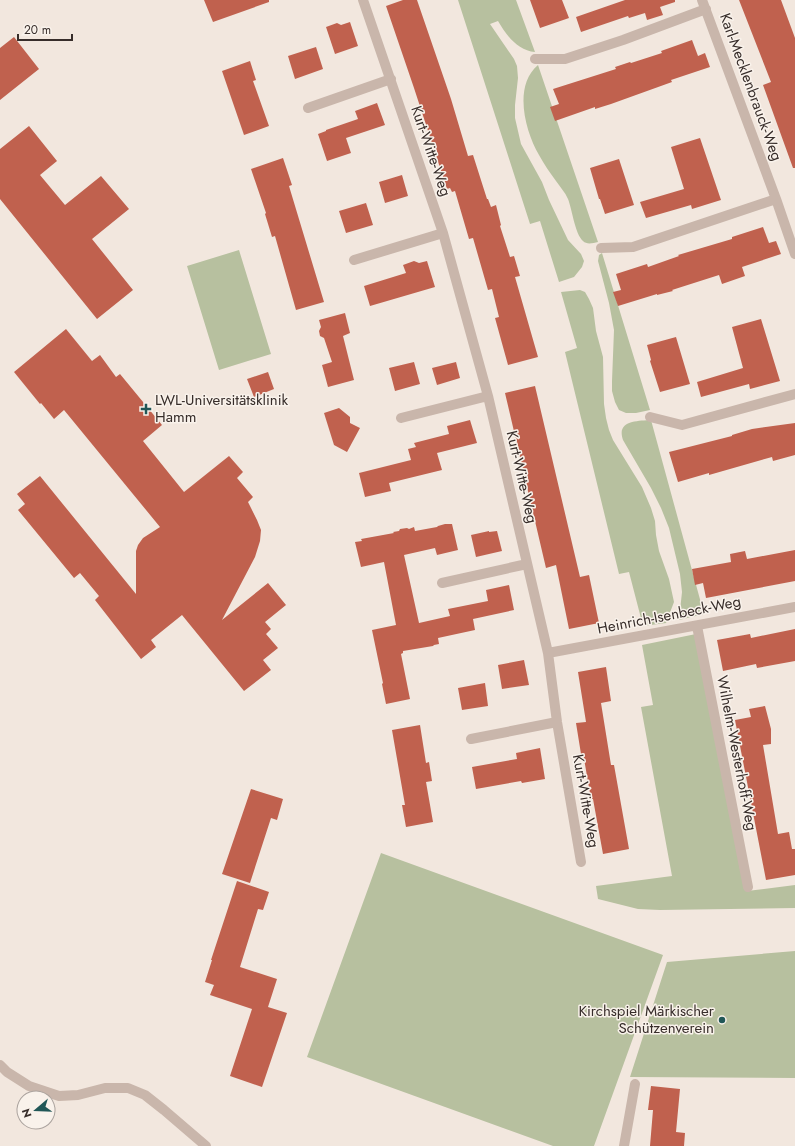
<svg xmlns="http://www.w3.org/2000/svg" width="795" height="1146" viewBox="0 0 795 1146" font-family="Jost,sans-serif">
<rect width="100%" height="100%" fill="#f2e7de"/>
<!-- green -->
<path fill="#b7c09f" d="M458 0H516L535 52C518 51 506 35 498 21L490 24 514 59 517 66 518 78 515 105V118L521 144 542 182 549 200 568 240 581 254 584 261 582 267 574 277 559 282 540 221 530 224Z
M538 65 598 242C593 243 587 245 583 241 575 234 572 209 568 199 565 192 560 187 556 181 550 173 544 164 539 155 525 131 513 86 538 65Z
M239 250 271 354 219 370 187 266Z
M602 253 650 410 636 413H626L619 410 615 402 612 391V381L614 330 609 303 598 261 599 255Z
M580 290 585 292 589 299 593 308 596 331 603 357 604 404 606 418 609 430 613 440 642 487 651 508 655 521 656 535 659 551 669 579 674 602 666 623 643 626 629 572 619 574 565 352 577 348 561 292Z
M651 420 704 614 679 620 682 592 680 574 669 528 661 508 651 488 623 440C616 420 638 421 651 420Z
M696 634 747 891 795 885V908L660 910 638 909 598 899 596 886 672 876 641 707 653 705 642 645Z
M381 853 663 955 594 1146H553L307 1057Z
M795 951V1078L630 1077 667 962Z"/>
<!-- building -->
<path fill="#c0614e" d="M204 0H269V2L213 22Z
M403 0H417L451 99 468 156 473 155 487 199H488L491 207 496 205 501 225 500 226 510 257 514 256 520 276 515 277 538 357 508 365 495 318 499 317 492 289 488 290 473 238 469 239 455 191 452 192 450 188 447 189 414 88 386 6Z
M530 0H562L569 18 540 28Z
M625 0H675V2L660 7 663 15 647 20 645 13 629 18 628 16 581 32 576 17Z
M739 0H781L795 38V168H793L763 85 771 82Z
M350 22 358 46 335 54 326 27 337 23 341 25Z
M14 37 39 69 0 100V48Z
M692 40 698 56 705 53 710 67 671 80 672 82 611 104 595 109V107L555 121 550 107 559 104 553 89 616 69 615 67 630 62 631 63 662 53 661 51Z
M316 47 323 69 295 79 288 56Z
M250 61 256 80 253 81 269 126 244 135 222 71Z
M377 103 385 125 346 138 351 153 327 161 318 134 326 131V130L358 119 355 111Z
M29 126 57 161 40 175 65 205 101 176 129 209 92 239 133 290 97 319 0 199V149Z
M700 138 721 200 692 209 691 205 646 218 640 202 684 189 671 147Z
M283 158 292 185 289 186 324 302 296 310 275 236 272 237 265 214 266 213 251 169Z
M619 159 634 205 605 214 600 199H599L590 168Z
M402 175 408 196 385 203 379 182Z
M366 203 373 225 346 233 339 211Z
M763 227 769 243 776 241 781 254 742 267 745 276 722 284 719 275 672 290 673 291 657 295V294L618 306 613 292 621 290 616 274 647 264 648 267 679 256 678 255 732 239V237Z
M414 261 419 263 427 261 435 287 370 306 364 286 406 273 403 265Z
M345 313 350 333 343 336 354 380 328 387 322 365 332 362 324 338 320 336 319 331 321 327 319 320Z
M761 319 780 381 750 389 749 384 701 397 697 382 743 368 732 327Z
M66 329 92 361 100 355 116 377 120 374 162 425 143 441 184 492 229 456 243 472 237 478 253 497 248 502 257 520 261 530 260 541 255 557 222 620 268 583 286 605 265 622 271 629 266 634 278 648 263 660 271 670 244 691 182 615 151 640 156 647 141 659 95 600 99 596 80 573 74 578 18 510 25 504 17 494 40 476 136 594V551L138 545 143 538 160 527 64 410 54 419 41 403 40 404 14 372Z
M676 337 690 384 660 392 650 361 651 360 647 345Z
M414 362 420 384 395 391 389 368Z
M456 362 460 378 437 385 432 368Z
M268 372 274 389 254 397 247 379Z
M535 386 580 577 589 575 599 623 569 629 556 565 546 568 505 393Z
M339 408 350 417V423L360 428 347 452 334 445 324 413Z
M470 420 477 443 437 453 442 470 389 483 391 491 365 497 359 473 411 460 408 449 416 447 414 443 449 434 447 426Z
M795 423V455L773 461 772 457 709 475V473L678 482 669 452 732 436V435L752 429Z
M445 524H452L458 550 437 555 435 548 404 555 419 623 450 616 448 609 488 601 486 590 509 585 514 610 473 619 475 630 438 638 439 644 434 645 433 646 403 651V653L401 654 410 699 386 704 382 684 383 683 372 630 396 625 384 562 361 567 355 542 362 541 361 539 394 533 393 532 399 531 400 529 407 528 409 529 414 527 415 531 437 527 438 526Z
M489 531V532L497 531 502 551 476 557 471 535Z
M795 550V581L706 598 703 583 695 585 692 569 731 562 730 554 745 551 747 559Z
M795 629V661L757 668 756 664 723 671 717 640 750 634 751 638Z
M524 660 529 685 502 689 498 665Z
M606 667 611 701 601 703 611 765H614L629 849 603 854 593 799H591L583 753 581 754 576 723 586 722 578 672Z
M485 683 488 706 462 710 458 688Z
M765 706 771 729V744L763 745 778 834 789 832 792 849H795V875L766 880 735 720 751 717 749 709Z
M420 725 426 763 429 762 432 781 426 782 433 822 406 827 402 805H405L392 730Z
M540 748 545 779 522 783 521 781 476 789 472 767 517 759 516 753Z
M251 789 283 799 277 820 271 818 250 883 222 874Z
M237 881 269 892 263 910 258 909 240 967 277 979 268 1007 287 1013 262 1087 230 1076 252 1009 210 995 214 985 205 982 212 960H211Z
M651 1086 680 1089 676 1132 685 1133 684 1146H650L653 1110H648Z"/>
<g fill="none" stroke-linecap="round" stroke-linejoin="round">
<!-- minor -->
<path stroke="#c9b6ab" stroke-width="10" d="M363 0 443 233 488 396 548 653 557 722 581 862
M702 0 776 199 795 254
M535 59H565L623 40 706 9
M308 108 391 79
M601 248 633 247 776 199
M354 260 443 233
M650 417 682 425 795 394
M401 418 488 396
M442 583 527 564
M697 626 748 887
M548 653 795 607
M471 739 557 722
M0 1065 7 1072 29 1086 59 1096 78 1095 105 1088H128L145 1095 164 1110 206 1146
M624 1146 635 1084"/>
</g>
<!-- markers -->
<g fill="#215757" stroke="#f9f2eb" stroke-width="1.5">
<path d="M144 403h4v4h4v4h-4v4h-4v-4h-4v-4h4z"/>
<circle cx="722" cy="1020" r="4"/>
</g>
<g text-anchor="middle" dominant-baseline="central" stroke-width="3" stroke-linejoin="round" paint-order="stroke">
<!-- street labels -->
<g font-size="15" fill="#372d2a" stroke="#f9f2eb">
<text transform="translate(751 87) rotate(70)">Karl-Mecklenbrauck-Weg</text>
<text transform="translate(431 151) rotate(71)">Kurt-Witte-Weg</text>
<text transform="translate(522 477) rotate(77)">Kurt-Witte-Weg</text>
<text transform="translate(669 615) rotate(-11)">Heinrich-Isenbeck-Weg</text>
<text transform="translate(737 753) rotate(79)">Wilhelm-Westerhoff-Weg</text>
<text transform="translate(586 801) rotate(80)">Kurt-Witte-Weg</text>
</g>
<!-- poi labels -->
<g font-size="15" fill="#372d2a" stroke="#f9f2eb" text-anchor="start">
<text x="155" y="400">LWL-Universitätsklinik<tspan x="155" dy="17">Hamm</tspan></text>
<text x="714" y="1011" text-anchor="end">Kirchspiel Märkischer<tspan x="714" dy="17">Schützenverein</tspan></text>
</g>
</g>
<!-- north arrow -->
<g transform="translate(36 1110) rotate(251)"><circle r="19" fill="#f9f2eb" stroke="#aba39e"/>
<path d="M0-3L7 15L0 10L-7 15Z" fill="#215757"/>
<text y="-6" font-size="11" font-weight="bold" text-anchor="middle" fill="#372d2a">N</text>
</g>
<!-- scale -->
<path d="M18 34v6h54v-6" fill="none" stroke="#372d2a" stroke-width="2"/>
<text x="24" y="34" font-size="12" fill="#372d2a" stroke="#f9f2eb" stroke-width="3" paint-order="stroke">20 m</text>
</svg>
